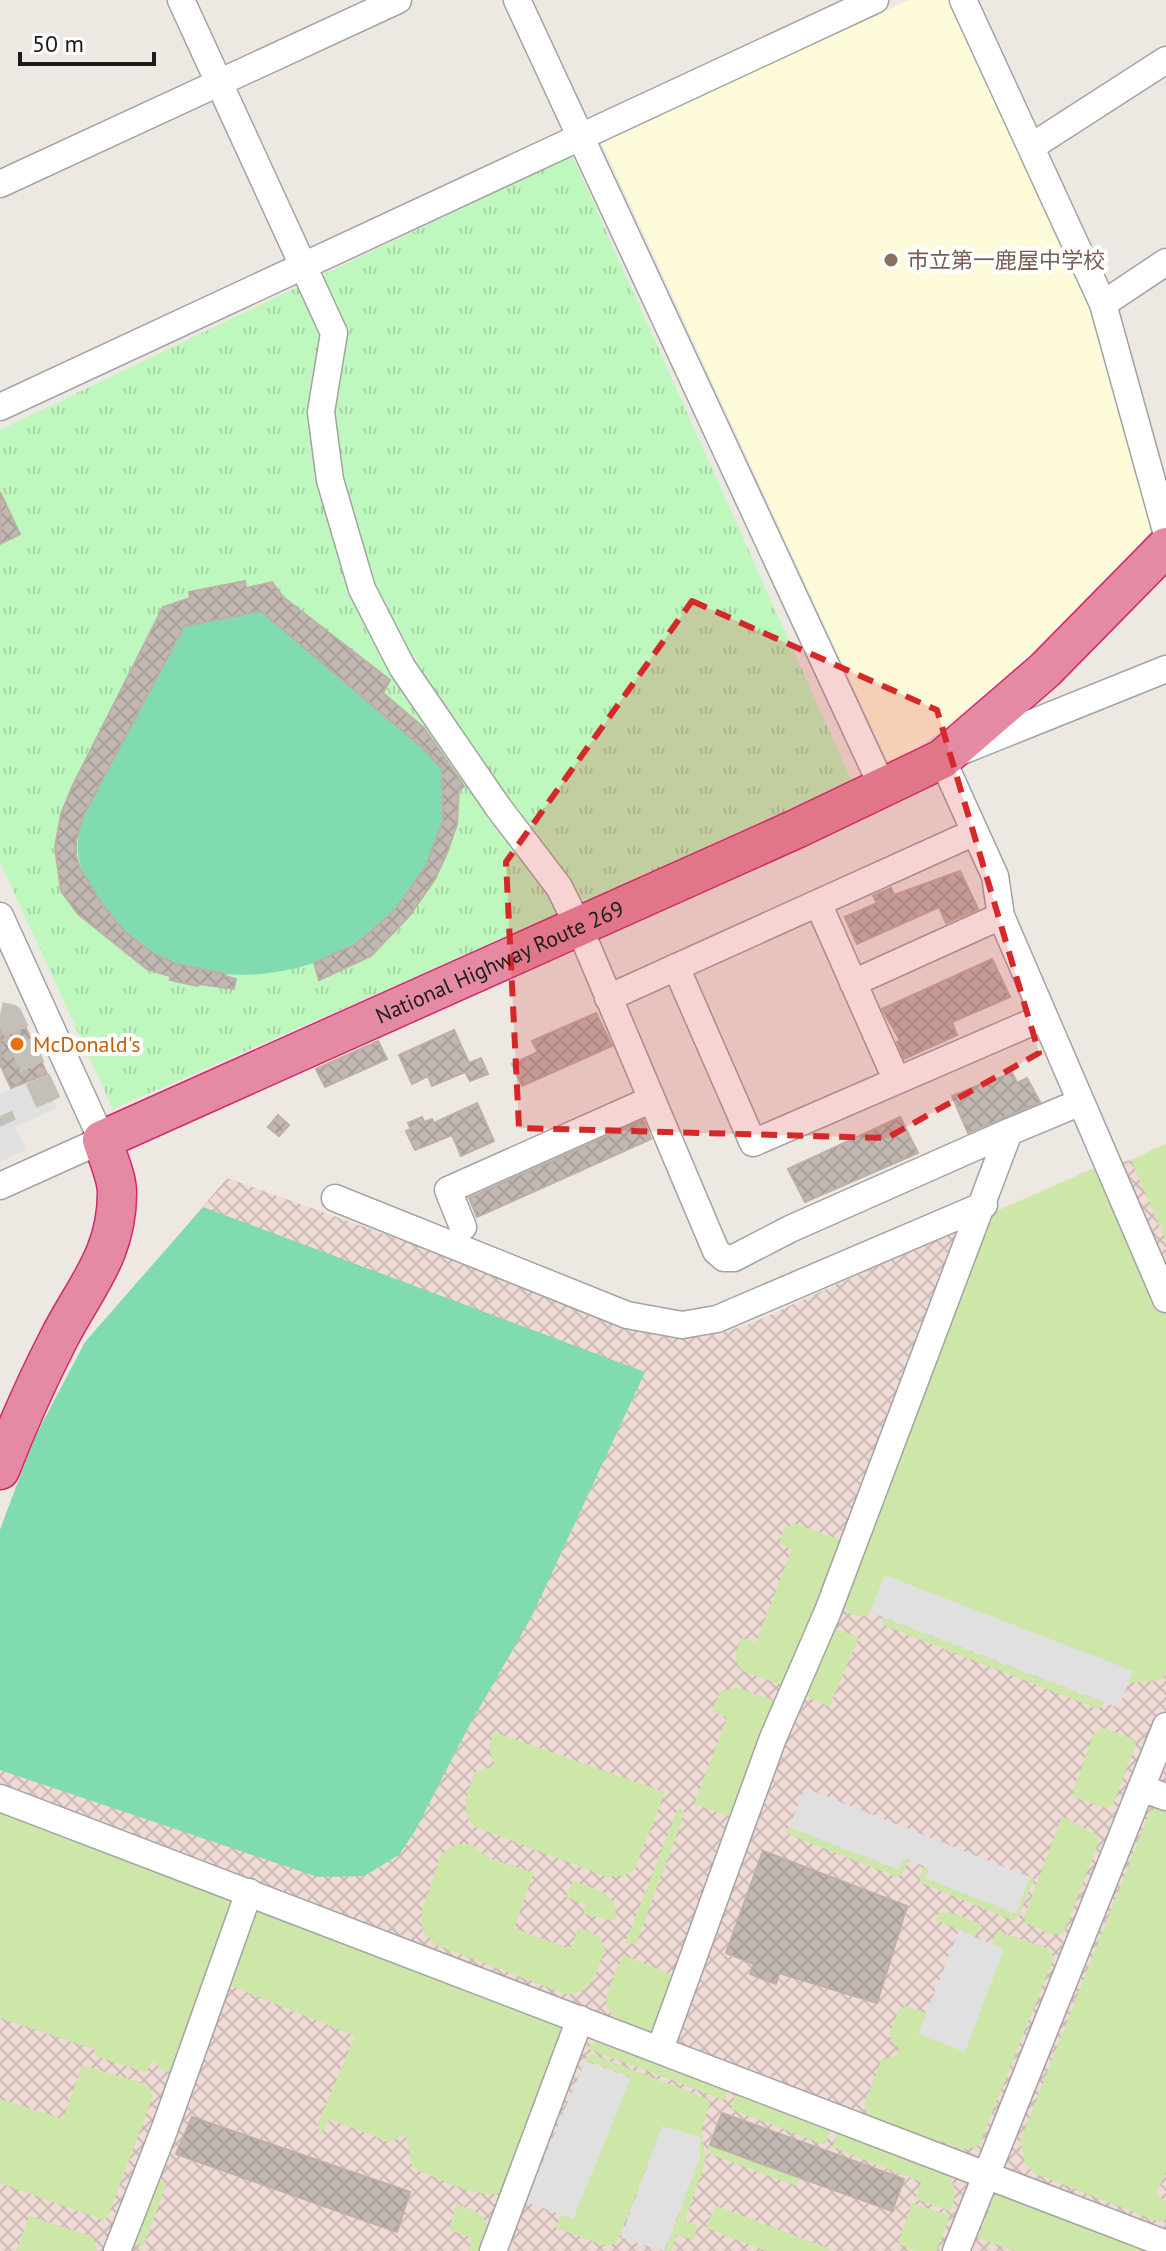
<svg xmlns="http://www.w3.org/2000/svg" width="1166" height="2251" viewBox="0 0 1166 2251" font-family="'PT Sans','Noto Sans JP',sans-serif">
<defs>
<pattern id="military-cross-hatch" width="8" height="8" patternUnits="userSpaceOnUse" patternTransform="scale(2)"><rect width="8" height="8" fill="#efdad5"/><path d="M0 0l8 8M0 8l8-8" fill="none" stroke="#ccbab6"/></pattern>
<pattern id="park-tufts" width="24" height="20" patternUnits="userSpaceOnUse" patternTransform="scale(2)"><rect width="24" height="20" fill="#bff8bf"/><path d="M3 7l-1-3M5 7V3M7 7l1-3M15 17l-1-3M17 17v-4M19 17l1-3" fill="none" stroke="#a4d4a4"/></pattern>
<pattern id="building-cross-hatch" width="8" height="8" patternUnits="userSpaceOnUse" patternTransform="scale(2)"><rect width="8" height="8" fill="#c2b8b1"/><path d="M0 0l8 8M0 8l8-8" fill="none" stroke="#a69e98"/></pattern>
</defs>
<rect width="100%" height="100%" fill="#ede9e2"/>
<!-- education -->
<path fill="#fefbda" d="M909 0H949L1076 258 1153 529 1055 637 919 748 888 762 601 141Z"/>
<!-- military -->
<path fill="url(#military-cross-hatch)" d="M1166 1144V2251H0V1530L34 1439 85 1342 158 1260 227 1178 662 1333 703 1337 745 1326 1092 1169 1131 1160Z"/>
<!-- grass -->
<path fill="#cce7a8" d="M1166 1144V1241L1131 1160Z
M1106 1166 1166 1308V1671L1163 1680 1128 1683 1132 1671 885 1576 869 1615C860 1618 848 1615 843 1607L985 1216 1092 1169Z
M793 1523 844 1541 793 1678 781 1685 743 1671C731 1660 736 1651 741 1638L756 1642 792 1549 779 1544 783 1530Z
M882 1617 1105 1703 1098 1709 885 1626 882 1623Z
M829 1626 859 1637 829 1707 804 1695Z
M737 1687 777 1702 732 1817 694 1804 727 1718 712 1711 720 1692Z
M1103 1728 1131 1738 1136 1744 1113 1805 1106 1808 1073 1797V1791L1094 1733Z
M494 1732 665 1792 635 1868 626 1875 607 1877 476 1827C457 1810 468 1792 475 1772L494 1766 489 1746Z
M1162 1806 1166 1807V2171L1156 2195 1166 2201V2219L1159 2222 1036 2174 1025 2164 1020 2141 1150 1811Z
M678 1809 685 1812 636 1944 625 1943Z
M0 1813 227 1896 230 1903 176 2061 170 2071 165 2072 152 2060 147 2073 96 2056 94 2049 0 2018Z
M1062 1816 1098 1836 1099 1841 1063 1934H1051L1025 1923 1024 1917Z
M789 1827 898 1870 903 1858 908 1860 903 1872 897 1877 787 1834Z
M456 1844H471L489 1858 534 1873 514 1928 570 1949 579 1927 599 1936 605 1949C597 1970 593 1995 566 1994L436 1945 424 1933 421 1922 422 1911 441 1855Z
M924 1866 929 1868 925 1878 1015 1914 1030 1877 1034 1879 1019 1916 1012 1920 921 1883 919 1878Z
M573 1881C591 1887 624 1895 614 1921L583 1914 586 1905 566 1897Z
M266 1906 567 2021 506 2191C483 2203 436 2177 412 2168L406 2134 389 2142 330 2119 321 2134 317 2126 355 2036 221 1982 244 1919Z
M949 1912 981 1924 975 1936 935 1920 939 1913Z
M997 1931 1044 1947 1049 1949 1054 1957 980 2143 976 2147 963 2149 870 2118 864 2105 881 2060 897 2055 900 2047 893 2043 889 2034 899 2009 906 2006 927 2013 919 2034 1004 1949 992 1944Z
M623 1955 668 1973 673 1980 661 2024 651 2031C591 2013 602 2006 623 1955Z
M602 2038 731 2082 724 2100 586 2048Z
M592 2054 708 2099 710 2103 701 2132 706 2159 685 2221 698 2226 693 2240 677 2235 671 2251H665L700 2158 662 2127 617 2243 605 2246 556 2228 561 2215 573 2219 631 2077 585 2060 587 2056Z
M82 2065 142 2083 149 2087 153 2096 107 2219 103 2220 0 2183V2099L63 2119Z
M737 2089 832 2125 825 2145 731 2109Z
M839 2128 949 2175C956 2187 957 2198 950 2211L915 2199 921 2182 832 2147Z
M710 2145 800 2178 796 2186 710 2154 707 2150Z
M150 2178 167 2183 143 2247 138 2244 132 2232Z
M996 2192 1166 2251H1015L978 2238Z
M912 2203 950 2216 936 2251H916L898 2244Z
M456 2204C487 2214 490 2219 487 2251H468L472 2238 449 2230Z
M717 2206 830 2249 829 2251H766L706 2228 714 2208Z
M29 2216 93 2237 97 2251H16Z"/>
<!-- park -->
<path fill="url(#park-tufts)" d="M572 155 854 786 113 1109 0 862V430Z"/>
<!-- pitch -->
<path fill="#81dbb1" d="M261 611 424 749 442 769C443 785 447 807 443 823 431 869 395 919 355 944 299 978 214 987 156 955 132 942 110 919 97 896 77 863 73 854 83 816L184 626Z
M203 1207 645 1372 532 1616 469 1726 415 1831 399 1855 364 1876 318 1877 0 1770V1530L34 1439 85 1342Z"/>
<!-- parking -->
<path fill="#e0e0e0" d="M40 1076 57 1108 15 1127 26 1150 0 1162V1094Z
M885 1575 1133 1671 1119 1708 870 1612Z
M805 1788 1030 1877 1016 1914 925 1878 929 1868 904 1858 899 1870 789 1827Z
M959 1930 1004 1949 965 2052 918 2034Z
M585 2061 631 2078 573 2219 526 2202Z
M662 2126 700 2137V2158L664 2251 621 2238Z"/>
<!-- building -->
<path fill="url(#building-cross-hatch)" stroke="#beaea5" stroke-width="2" d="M0 492 20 534 0 544Z
M245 581 246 588 272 582 283 597 390 680 383 693 424 728 464 786 461 789 459 786 457 824 447 853 435 879 410 915 371 956 319 980 314 963 356 944 393 912 425 868 443 821 442 769 424 749 261 611 184 626 83 816 76 841V856L80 868 103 906 125 932 154 954 176 964 225 974V976L236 979 234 989 199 984 198 986 170 980V976L147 969 78 914 61 891 55 847 61 814 73 785 163 607 190 598 189 592Z
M960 871 978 909 946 923 939 907 857 944 845 917 877 903 873 896 891 888 894 895Z
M992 959 1010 997 952 1022 957 1035 904 1059 897 1042 900 1040 882 1009Z
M596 1013 612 1046 522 1086 512 1064 538 1052 532 1041Z
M20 1015 47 1074 11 1088 0 1064V1025Z
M454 1030 469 1063 481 1058 488 1074 470 1081 465 1072 432 1086 428 1076 412 1084 399 1055Z
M378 1041 387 1059 325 1087 316 1069Z
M1012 1072 1017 1083 1027 1078 1040 1102 968 1133 952 1096Z
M477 1103 494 1141 461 1156 452 1135 415 1150 406 1131 411 1129 408 1123 422 1117 424 1122 432 1119 434 1123Z
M278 1115 289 1125 279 1136 268 1127Z
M900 1117 918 1153 805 1202 788 1169Z
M643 1120 651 1139 477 1217 469 1198Z
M763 1851 907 1906 877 2003 779 1973 776 1984 750 1974 754 1964 726 1953Z
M722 2113 904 2179 892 2211 710 2145Z
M192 2117 410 2192 397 2232 176 2154Z"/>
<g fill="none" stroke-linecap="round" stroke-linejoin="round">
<!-- minor-tunnel -->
<path stroke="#c3c0ba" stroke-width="26" stroke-dasharray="26 13" stroke-linecap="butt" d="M0 1015 10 1017 49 1104
M0 1116 4 1125"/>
<!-- minor casing -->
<g stroke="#a3a3a3" stroke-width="29">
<path id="minor" d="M181 0 334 333 321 412 330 480 362 589 402 667 498 807 559 887 579 927 716 1251 724 1258H734L790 1229 1009 1132
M517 0 883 788
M963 0 1103 304 1166 531
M1031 147 1166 60
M0 184 398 0
M1103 304 1166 262
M0 407 875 0
M1166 669 942 759 995 876 1001 916 1166 1299
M818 903 896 1079
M0 916 102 1140 0 1186
M676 967 753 1143 1044 1017
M853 983 1001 916
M608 998 975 832
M335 1198 627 1315 682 1325 717 1319 984 1205
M463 1227 448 1190 650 1100
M1141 1788 1166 1797
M0 1798 1166 2244
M660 2049 773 1738 828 1611 1009 1132 1081 1102
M117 2251 165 2128 249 1892
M493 2251 580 2019
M956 2251 1166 1726"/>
</g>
<!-- highway casing -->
<g stroke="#d32870" stroke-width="41">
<g id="highway">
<path id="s1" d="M0 1470C17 1426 36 1383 58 1340 84 1288 117 1256 117 1193 117 1176 107 1156 102 1140L796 829 942 759 1045 670 1166 547"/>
</g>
</g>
<!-- minor -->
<use href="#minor" stroke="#fff" stroke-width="26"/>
<!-- highway -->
<use href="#highway" stroke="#e48aa2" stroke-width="38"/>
</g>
<!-- marked area -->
<path fill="#d62828" fill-opacity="0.2" stroke="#d62828" stroke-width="6" stroke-dasharray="16 10" stroke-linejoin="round" d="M692 601 937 710 1039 1053 887 1138 519 1128 506 862Z"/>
<!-- markers -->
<circle fill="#8d6e63" stroke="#fff" stroke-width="3" cx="891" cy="260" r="8"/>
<circle fill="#e8710a" stroke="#fff" stroke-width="3" cx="17" cy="1044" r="8"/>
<g text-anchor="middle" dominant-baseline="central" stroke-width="8" stroke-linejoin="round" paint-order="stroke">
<!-- education labels -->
<g font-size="22" fill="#785e54" stroke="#fff" text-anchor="start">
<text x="907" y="260">市立第一鹿屋中学校</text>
</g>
<!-- street labels -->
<g font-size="22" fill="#1c1c1c" stroke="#fff">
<text stroke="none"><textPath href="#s1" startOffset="794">National Highway Route 269</textPath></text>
</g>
<!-- food labels -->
<g font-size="22" fill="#c56008" stroke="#fff" text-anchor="start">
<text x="33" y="1044">McDonald's</text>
</g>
</g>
<!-- scale -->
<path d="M20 52v12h134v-12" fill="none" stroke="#1c1c1c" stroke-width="4"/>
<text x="32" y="52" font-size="24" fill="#1c1c1c" stroke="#ffffff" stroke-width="6" paint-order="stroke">50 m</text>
</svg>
